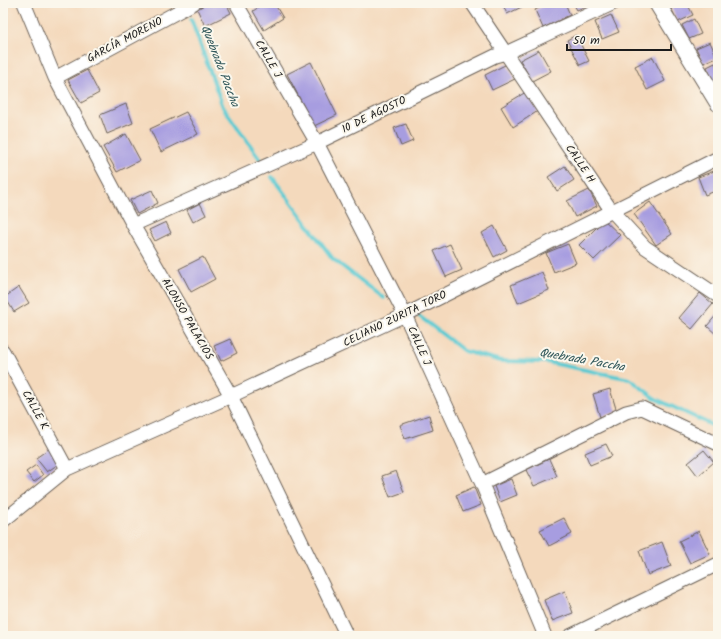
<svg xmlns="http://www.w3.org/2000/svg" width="721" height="639" viewBox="0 0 721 639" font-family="Kalam,sans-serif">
<rect width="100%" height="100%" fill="#fbf7ec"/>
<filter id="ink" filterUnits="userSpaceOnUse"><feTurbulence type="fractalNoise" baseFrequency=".025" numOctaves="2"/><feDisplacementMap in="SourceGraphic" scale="8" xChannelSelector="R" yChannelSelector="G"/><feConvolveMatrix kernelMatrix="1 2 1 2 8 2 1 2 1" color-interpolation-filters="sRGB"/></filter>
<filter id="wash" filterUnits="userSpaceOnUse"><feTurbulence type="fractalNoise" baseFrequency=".012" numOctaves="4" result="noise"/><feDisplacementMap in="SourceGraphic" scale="16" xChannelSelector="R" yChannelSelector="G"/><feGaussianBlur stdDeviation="0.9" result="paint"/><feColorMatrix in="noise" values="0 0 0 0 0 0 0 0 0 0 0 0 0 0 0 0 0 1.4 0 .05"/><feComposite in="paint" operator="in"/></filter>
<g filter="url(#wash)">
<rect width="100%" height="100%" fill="#f4d9bc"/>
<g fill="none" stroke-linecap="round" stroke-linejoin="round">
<!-- stream -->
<path stroke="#5dcad2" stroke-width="4" d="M191 19 223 107 260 159
M272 177 333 259 384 298
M419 316 464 351 501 361 546 362 630 379 656 399 718 428"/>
</g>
<g id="blocks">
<!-- building -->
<path fill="#a79de0" d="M208 3H226L231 13 205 26 197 9Z
M265 3H274L283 18 264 30 253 11Z
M502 3H530L507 14Z
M549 3H565L570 15 543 28 535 10Z
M573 3H592L577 10Z
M682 3H687L693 15 678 22 671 8Z
M611 15 619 32 602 39 595 22Z
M694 19 701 34 689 39 682 25Z
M576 35 589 61 580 65 567 40Z
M710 42 717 57 703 63 696 48Z
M539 50 551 71 532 81 520 60Z
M653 57 665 81 647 90 635 66Z
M311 62 337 115 314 126 287 74Z
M715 63 718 68V79L713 81 707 67Z
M507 64 515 79 492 90 485 75Z
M87 70 99 93 81 103 68 80Z
M526 92 538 111 513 127 501 107Z
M126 104 133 123 107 134 100 115Z
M186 112 198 134 161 152 150 129Z
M406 124 413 141 401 146 394 128Z
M126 134 140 160 117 172 103 147Z
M565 166 574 180 557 191 548 177Z
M717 170 718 190 705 195 698 177Z
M152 190 158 203 137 214 130 200Z
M589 190 597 206 575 217 567 201Z
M650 202 672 234 656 245 634 214Z
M200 203 206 215 193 222 187 210Z
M604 220 620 235 594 260 579 245Z
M166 222 171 233 155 241 149 230Z
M494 226 507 250 494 257 482 233Z
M450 244 462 270 446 277 434 251Z
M568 244 576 263 554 272 546 253Z
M203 257 215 279 191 292 179 269Z
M542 272 549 290 518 303 511 285Z
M19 287 29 303 14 312 5 297Z
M700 293 713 304 692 329 679 318Z
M718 313V336L707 326Z
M230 339 237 353 221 361 214 346Z
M610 389 617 412 600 417 593 394Z
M429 415 433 430 405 439 400 425Z
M606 444 612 456 590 465 585 453Z
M50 448 61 462 47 472 36 458Z
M704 450 714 462 698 476 688 463Z
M549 459 557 476 534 486 526 470Z
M36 465 43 475 34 482 26 472Z
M396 471 404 492 390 497 382 476Z
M511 479 517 495 500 502 494 486Z
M474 487 481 505 463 512 456 495Z
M564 518 572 534 549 546 540 530Z
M699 531 710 554 690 563 679 541Z
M662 542 671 566 648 575 639 551Z
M565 591 573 613 552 621 544 600Z"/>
</g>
</g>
<g filter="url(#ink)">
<use href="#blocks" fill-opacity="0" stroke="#685e54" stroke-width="1"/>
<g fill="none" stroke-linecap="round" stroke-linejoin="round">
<!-- minor casing -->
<g stroke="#685e54" stroke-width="15">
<path id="minor" d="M24 3 55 78 133 225 231 396 347 636
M236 3 317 143 405 315 482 484 545 636
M472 3 611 210 645 247 718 296
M55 78 194 3
M133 225 317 143 495 56 506 53 614 3
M3 351 67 469
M482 484 626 412 642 408 718 444
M3 521 67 469 231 396 405 315 718 158
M570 636 718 564"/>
</g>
<!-- tertiary casing -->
<g stroke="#685e54" stroke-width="18">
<path id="tertiary" d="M657 3 718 103"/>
</g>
<!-- minor -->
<use href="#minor" stroke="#fff" stroke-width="13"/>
<!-- tertiary -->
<use href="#tertiary" stroke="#fff" stroke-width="16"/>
</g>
</g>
<g text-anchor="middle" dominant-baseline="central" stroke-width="4" stroke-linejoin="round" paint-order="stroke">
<!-- street labels -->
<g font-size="11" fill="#1c1c1c" stroke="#fbf7ec">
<text transform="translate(125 40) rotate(-28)">GARCÍA MORENO</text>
<text transform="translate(268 59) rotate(60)">CALLE J</text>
<text transform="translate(374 115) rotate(-26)">10 DE AGOSTO</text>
<text transform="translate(580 164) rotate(56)">CALLE H</text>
<text transform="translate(187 319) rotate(60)">ALONSO PALACIOS</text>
<text transform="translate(395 319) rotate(-26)">CELIANO ZURITA TORO</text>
<text transform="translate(419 346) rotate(66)">CALLE J</text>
<text transform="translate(35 410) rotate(61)">CALLE K</text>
</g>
<!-- water labels -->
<g font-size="12" font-style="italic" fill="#33595c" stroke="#fbf7ec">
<text transform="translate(220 66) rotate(69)">Quebrada Paccha</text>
<text transform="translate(582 360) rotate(10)">Quebrada Paccha</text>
</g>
</g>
<!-- margin -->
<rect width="721" height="639" fill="none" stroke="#fbf7ec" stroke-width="16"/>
<!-- scale -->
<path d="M567 44v6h104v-6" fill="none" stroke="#1c1c1c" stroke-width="2"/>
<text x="573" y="44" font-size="12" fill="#1c1c1c" stroke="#fbf7ec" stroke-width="3" paint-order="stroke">50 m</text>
</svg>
